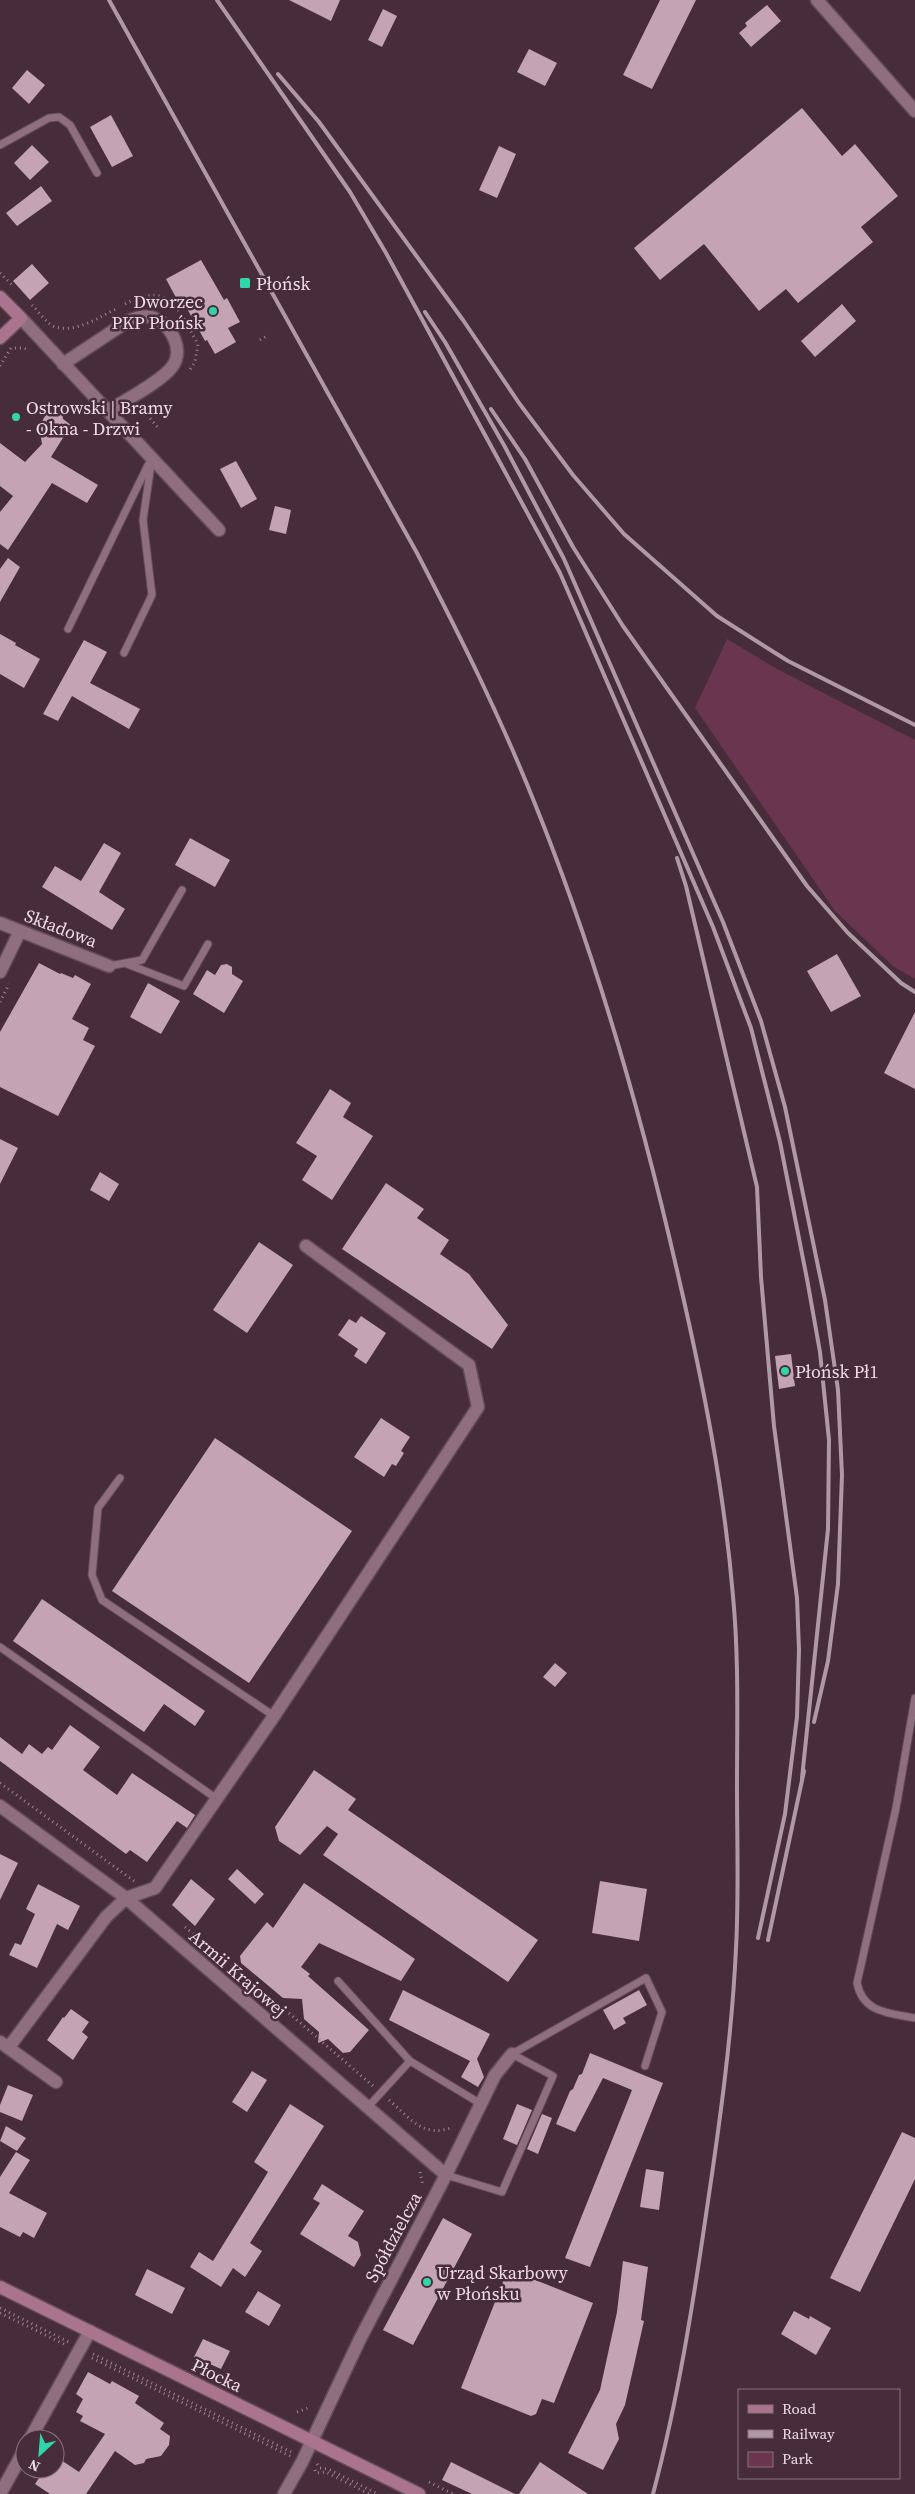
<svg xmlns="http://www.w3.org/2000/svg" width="915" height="2494" viewBox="0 0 915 2494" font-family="'Source Serif 4',serif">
<rect width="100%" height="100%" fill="#472c39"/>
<!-- green -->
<path fill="#69354f" d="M727 639 777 669 915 740V979L894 967 835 911 695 708Z"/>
<!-- building -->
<path fill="#c4a3b2" d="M289 0H340L331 21Z
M660 0H696L652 89 623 75Z
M767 5 781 21 751 47 739 33 747 26 745 23Z
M383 9 397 16 382 47 368 40Z
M529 49 557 63 545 86 517 72Z
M27 70 45 85 29 104 12 88Z
M802 108 842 156 855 144 898 196 861 227 873 242 798 303 786 289 759 311 704 244 660 280 634 248Z
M111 115 133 156 112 167 90 127Z
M32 145 49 162 30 180 14 163Z
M499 146 516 154 497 198 479 190Z
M41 186 52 201 17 226 6 213Z
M201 260 224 300 227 298 240 322 228 328 236 342 215 354 207 340 205 341 185 305 181 307 166 279Z
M32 264 49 283 30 300 13 281Z
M842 304 856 321 815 357 801 341Z
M49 410 55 414 62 412 63 419 71 425 51 457 98 485 87 503 52 483 8 550 0 544V512L13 496 0 486V443L25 462 42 444 39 426Z
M236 461 257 499 241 508 220 469Z
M275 506 291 510 286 534 269 530Z
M8 558 20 567 0 602V569Z
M0 634 16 643 15 645 40 659 24 688 0 674Z
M84 640 107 652 90 683 140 709 129 729 72 696 58 721 43 714Z
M190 838 230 860 215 887 175 865Z
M104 843 121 853 99 892 125 909 112 930 42 887 55 866 81 881Z
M837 954 861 996 831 1012 807 971Z
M39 963 60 974 61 973 73 978 75 975 91 984 72 1019 89 1028 83 1040 95 1046 58 1116 0 1087V1032Z
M227 964 232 967V974L243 981 224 1013 193 994 207 970 215 975 221 965Z
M148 983 180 1001 161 1034 130 1017Z
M915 1012V1089L884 1073Z
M330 1089 351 1103 343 1117 373 1136 332 1200 302 1180 317 1156 296 1143Z
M0 1139 18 1148 0 1184Z
M100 1172 119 1184 109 1201 90 1190Z
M386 1183 424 1209 417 1218 449 1240 440 1254 469 1274 508 1325 492 1349 342 1249Z
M259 1242 293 1265 247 1333 213 1310Z
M361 1316 386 1333 366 1364 354 1356 358 1349 338 1335 349 1319 356 1323Z
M791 1354 795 1386 779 1389 775 1356Z
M381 1418 410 1437 401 1451 404 1453 396 1466 392 1464 384 1477 354 1457Z
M215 1438 352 1531 249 1683 112 1591Z
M42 1599 205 1711 195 1726 164 1704 144 1732 13 1641Z
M555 1663 567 1673 555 1687 543 1677Z
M70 1725 100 1747 83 1770 117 1795 132 1773 195 1815 187 1828 177 1821 147 1862 130 1850 126 1854 0 1761V1737L22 1754 29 1744 42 1754 48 1747 52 1750Z
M314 1770 356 1799 348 1810 538 1940 508 1982 323 1855 338 1834 327 1826 300 1855 279 1841 275 1827Z
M0 1854 18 1863 0 1900Z
M237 1869 264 1894 255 1904 228 1879Z
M191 1879 215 1899 195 1926 172 1905Z
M600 1881 647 1889 639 1941 592 1933Z
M304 1883 415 1959 401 1981 319 1943 301 1967 310 1974 308 1976 369 2030 350 2052 343 2053 328 2039 318 2043 319 2032 304 2019 302 1999 283 1998 241 1963 240 1956 267 1922 273 1928Z
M38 1884 80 1906 68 1930 57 1924 37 1968 9 1955 15 1943 21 1945 35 1914 26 1909Z
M403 1990 490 2034 477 2059 484 2077 478 2087 461 2077 470 2061 389 2020Z
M639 1990 647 2005 623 2018 626 2023 614 2030 603 2010Z
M71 2009 89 2022 82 2032 88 2037 73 2060 47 2040 63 2017 64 2018Z
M590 2053 663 2083 590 2267 565 2258 632 2090 603 2078 575 2132 556 2124 570 2091 573 2089 579 2075 582 2074Z
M252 2071 267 2080 247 2112 232 2102Z
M8 2085 33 2095 22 2121 0 2112V2105Z
M290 2104 324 2126 250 2243 262 2251 245 2277 233 2268 221 2287 190 2267 199 2252 213 2261 268 2172 254 2162Z
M517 2104 532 2110 517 2145 503 2139Z
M542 2114 552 2118 538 2154 527 2149Z
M6 2126 26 2138 17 2151 0 2141Z
M902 2132 915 2138V2179L860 2292 830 2278Z
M16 2152 30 2160 9 2193 47 2213 34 2238 23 2232 20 2237 0 2227V2177Z
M646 2169 664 2172 659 2210 640 2207Z
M322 2184 364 2211 348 2236 358 2242 361 2255 354 2267 300 2234 320 2203 313 2199Z
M443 2218 472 2234 413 2345 383 2330Z
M623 2261 648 2267 641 2320 644 2321 625 2405 616 2424 619 2439 603 2470 568 2453 600 2390 617 2312Z
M147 2269 185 2288 172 2314 135 2295Z
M508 2269 593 2303 554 2403 542 2399 536 2414 531 2416 461 2388Z
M258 2291 281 2305 269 2326 245 2312Z
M794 2311 809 2319 810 2316 831 2328 816 2355 781 2334Z
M203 2339 230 2351 221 2369 194 2357Z
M88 2372 110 2384 112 2381 139 2396 135 2403 164 2423 160 2429 170 2436 169 2445 161 2456 146 2459 144 2463 135 2465 115 2451 86 2494H50L35 2484 45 2469H55V2456L79 2472 105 2434 80 2421 83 2416 76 2412 83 2399 76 2394Z
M451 2462 515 2494H472L442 2480Z
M540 2462 588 2494H519Z"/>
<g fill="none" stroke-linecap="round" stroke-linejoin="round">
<!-- lane casing -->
<g stroke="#624c57" stroke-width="9">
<path id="lane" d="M0 145 49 118 59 117 70 125 97 173
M68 629 148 465
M124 653 152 595 143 520 152 458
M127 964 184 986 208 944
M109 966 142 960 182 890
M120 1478 98 1508 92 1575 102 1600 274 1716
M0 1647 217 1799
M915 1698 896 1808 857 1983C863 2013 889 2013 915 2018
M338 1981 410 2061
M512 2054 646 1978 662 2012 645 2066
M367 2108 410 2061 481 2104
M446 2175 502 2192 553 2076 512 2054"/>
</g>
<!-- street casing -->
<g stroke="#624c57" stroke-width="15">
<path id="street" d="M817 0 915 111
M21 318 219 530
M63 364 128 321C135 318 143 315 151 317 171 323 185 350 172 367 162 381 124 401 108 411
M0 923 109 966
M0 972 20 931
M0 1806 126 1898 446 2175
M0 2042 56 2082
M9 2047 106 1917 126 1898 155 1888 274 1716 478 1407 469 1365 306 1246
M30 2439 90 2331
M0 2494 25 2449
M284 2494 302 2462 360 2339 446 2175 495 2075 512 2054"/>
</g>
<!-- secondary casing -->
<g stroke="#624c57" stroke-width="15">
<path id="secondary" d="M0 297 21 318 0 338
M0 2287 419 2494"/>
</g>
<!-- path -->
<path stroke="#9e8792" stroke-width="3" stroke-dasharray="1 4" stroke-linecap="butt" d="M0 273 14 287
M125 304C171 280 178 310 198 344L195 362 189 371
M32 305C38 311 47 324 55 327 77 333 99 317 118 308
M260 340 267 336
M0 366 11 348H23L29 350
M143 406V410L159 429
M0 1002 9 984
M0 1783 134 1881
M185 1927 290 2014 373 2086
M389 2100C410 2118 423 2139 453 2127
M420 2172 423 2186
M0 2308 69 2342
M0 2313 66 2345
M93 2354 291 2452
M92 2358 290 2456
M297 2412 311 2407
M317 2464 320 2468 328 2469 378 2494
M315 2470 316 2473 326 2472 369 2494
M429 2482 453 2494"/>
<!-- lane -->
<use href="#lane" stroke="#8f6f7d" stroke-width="7"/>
<!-- street -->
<use href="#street" stroke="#8f6f7d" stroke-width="12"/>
<!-- secondary -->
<use href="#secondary" stroke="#aa748e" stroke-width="12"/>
<!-- rail -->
<path stroke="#af9aa4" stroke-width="4" d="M109 0 417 553C459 634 499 714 533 799 596 954 642 1116 679 1279 703 1383 724 1489 733 1596 739 1659 737 1723 737 1787 737 1841 739 1894 736 1948 732 2035 720 2121 707 2208 693 2304 678 2400 653 2494
M217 0 350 192 386 253 560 573 713 927 751 1028 780 1142 807 1279 820 1352 829 1440 828 1529 802 1778
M278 74 319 122 463 320 519 403 573 475 624 534 717 616 788 661 915 725
M425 312 445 342 505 447 564 559 723 922 761 1021 785 1107 825 1300 838 1390 842 1475 838 1584 828 1661 814 1722
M491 409 525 459 573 547 623 626 807 886 848 933 901 983 915 992
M677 858 686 886 757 1187 761 1277 774 1426 797 1598 799 1650 797 1717 785 1814 758 1938
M768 1940 804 1771"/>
</g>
<!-- markers -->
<g fill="#32d4a9" stroke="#472c39" stroke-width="2">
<rect x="239" y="277" width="12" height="12" rx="2.5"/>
<circle cx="213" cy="311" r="5"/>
<circle cx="16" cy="417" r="5"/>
<circle cx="785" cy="1371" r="5"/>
<circle cx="427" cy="2282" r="5"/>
</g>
<g text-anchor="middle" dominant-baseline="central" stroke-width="5" stroke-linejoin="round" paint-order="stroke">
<!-- poi labels -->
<g font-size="18" fill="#eedce4" stroke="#472c39" text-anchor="start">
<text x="256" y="283">Płońsk</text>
<text x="203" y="301" text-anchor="end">Dworzec<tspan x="203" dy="21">PKP Płońsk</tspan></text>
<text x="26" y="407">Ostrowski | Bramy<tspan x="26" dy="21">- Okna - Drzwi</tspan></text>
<text x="795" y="1371">Płońsk Pł1</text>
<text x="437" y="2272">Urząd Skarbowy<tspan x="437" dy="21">w Płońsku</tspan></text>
</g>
<!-- street labels -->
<g font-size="18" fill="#eedce4" stroke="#472c39">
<text transform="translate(61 928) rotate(21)">Składowa</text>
<text transform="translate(238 1973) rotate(41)">Armii Krajowej</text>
<text transform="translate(393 2237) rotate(-62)">Spółdzielcza</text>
<text transform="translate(217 2375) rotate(26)">Płocka</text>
</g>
</g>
<!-- legend -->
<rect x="738" y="2389" width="162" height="90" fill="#472c39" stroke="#8a727d"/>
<rect x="748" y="2405" width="25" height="8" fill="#aa748e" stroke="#8a727d"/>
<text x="782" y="2414" font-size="15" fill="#eedce4">Road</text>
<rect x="748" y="2430" width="25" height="8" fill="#af9aa4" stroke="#8a727d"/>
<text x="782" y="2439" font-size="15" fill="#eedce4">Railway</text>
<rect x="748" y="2452" width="25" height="15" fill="#69354f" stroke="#8a727d"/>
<text x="782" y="2464" font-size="15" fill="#eedce4">Park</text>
<!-- north arrow -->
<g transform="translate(40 2454) rotate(206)"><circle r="24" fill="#472c39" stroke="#8a727d"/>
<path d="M0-4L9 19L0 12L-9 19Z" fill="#32d4a9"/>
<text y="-8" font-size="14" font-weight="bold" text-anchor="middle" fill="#eedce4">N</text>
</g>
</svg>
